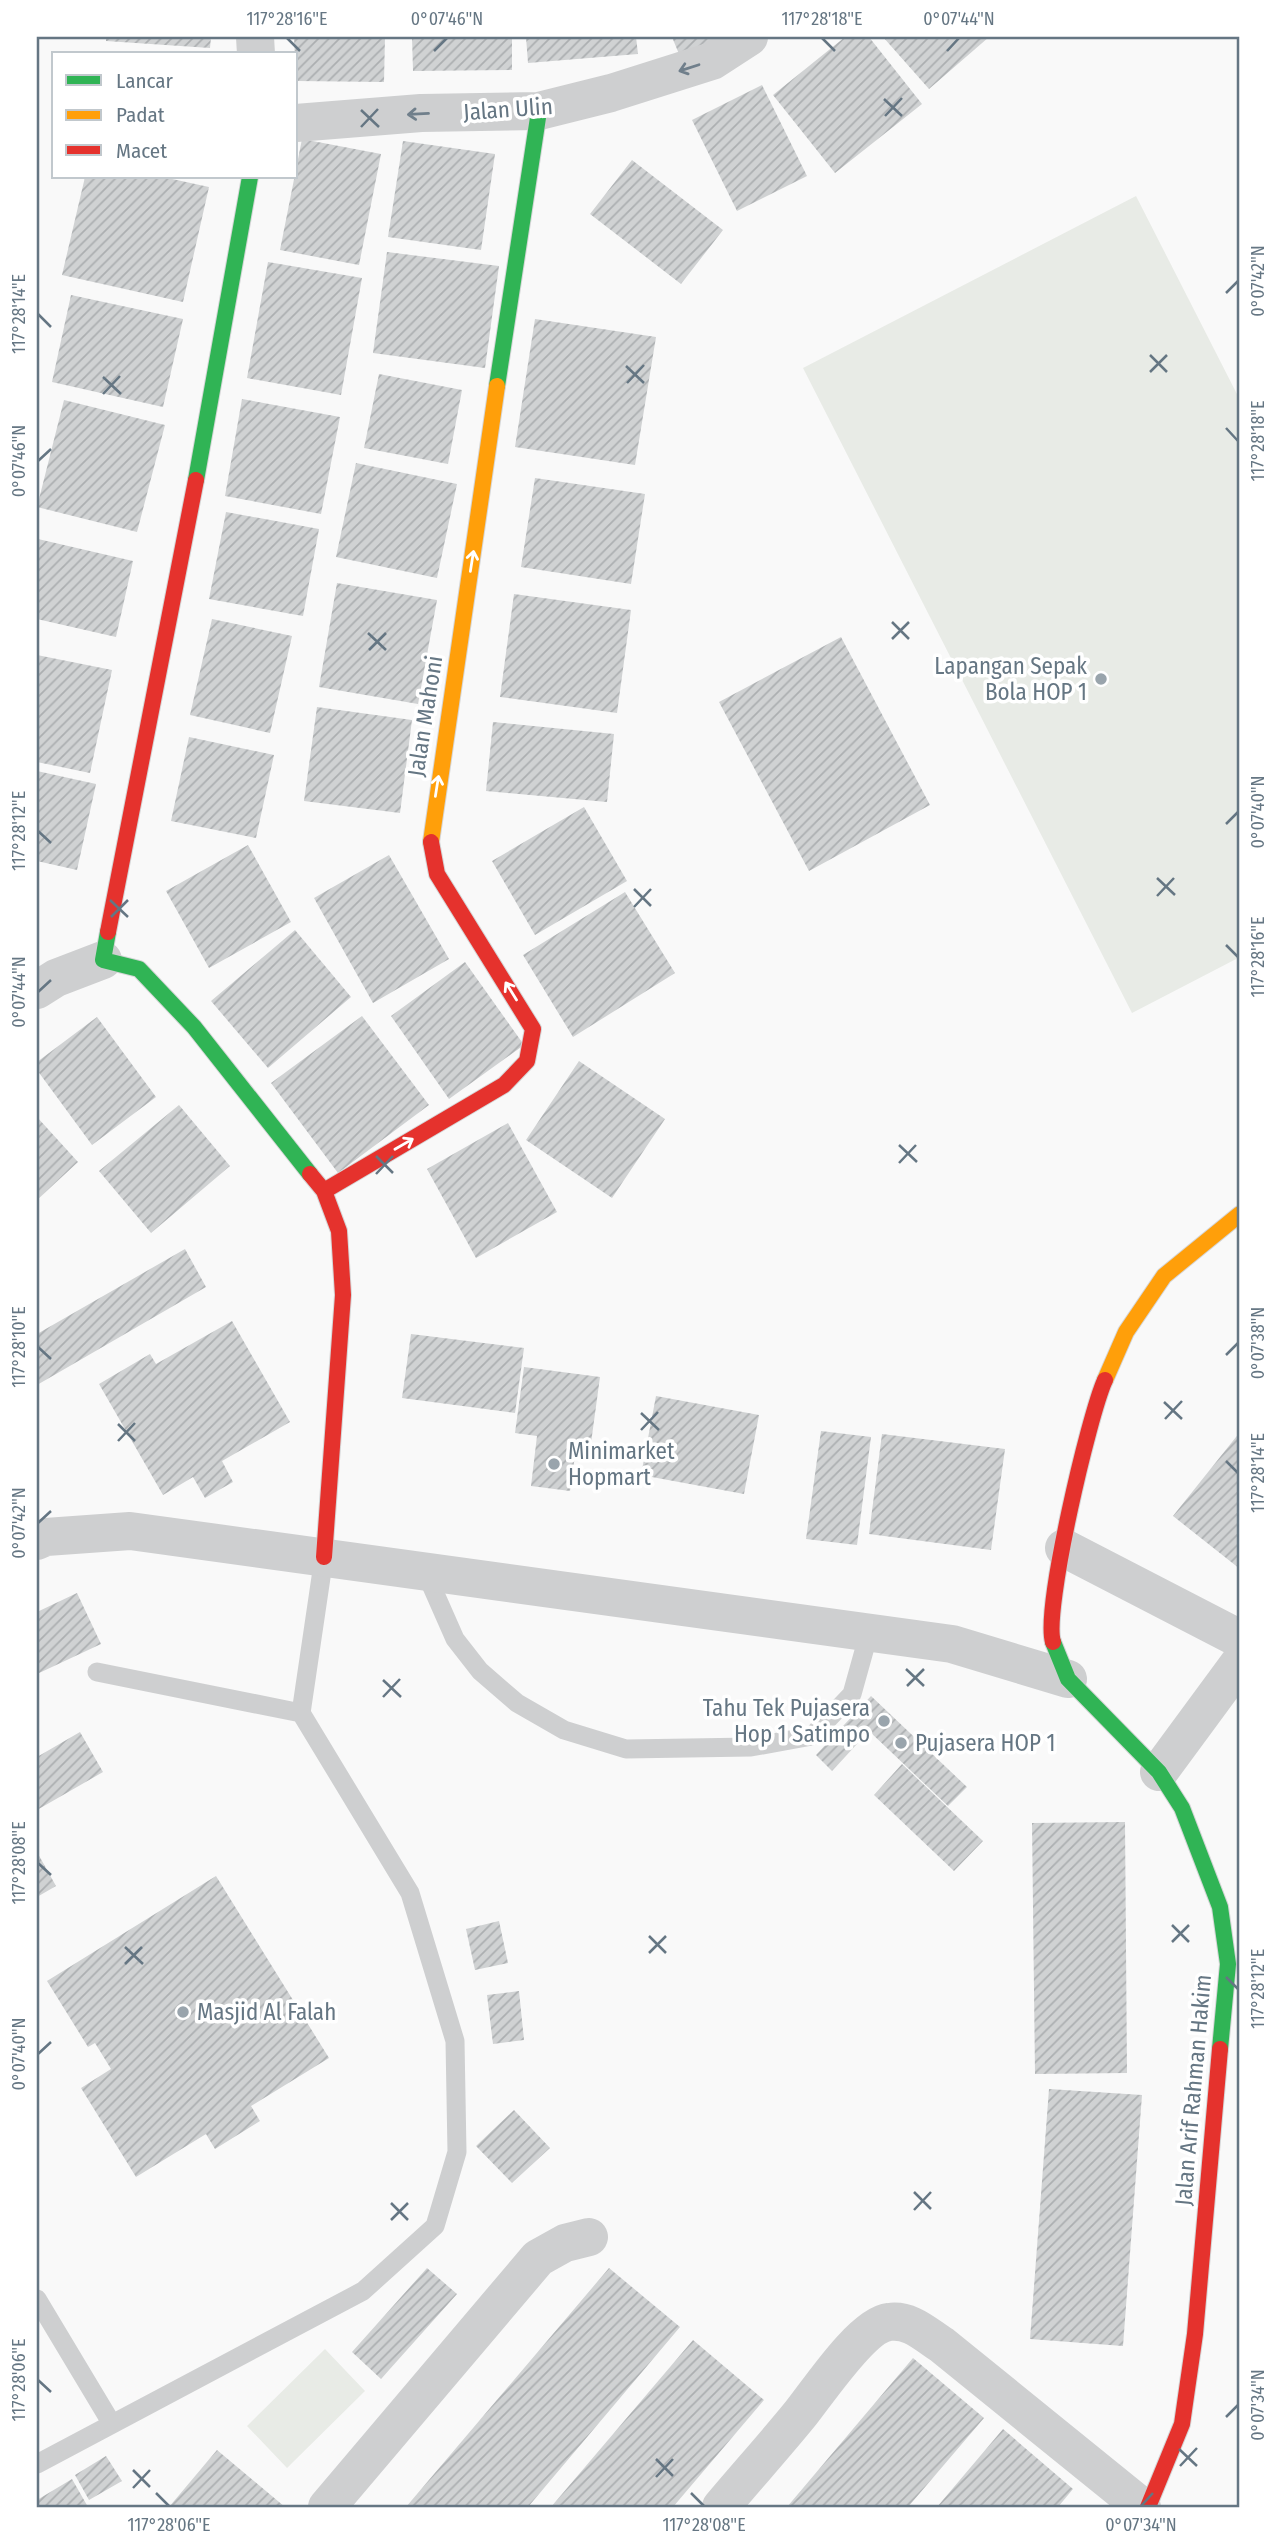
<svg xmlns="http://www.w3.org/2000/svg" width="1277" height="2544" viewBox="0 0 1277 2544" font-family="'Fira Sans Condensed',sans-serif">
<defs>
<pattern id="building-hatch" width="6" height="6" patternUnits="userSpaceOnUse" patternTransform="scale(1.75)"><rect width="6" height="6" fill="#d0d2d3"/><path d="M-1 1l2-2M0 6l6-6M5 7l2-2" fill="none" stroke="#acafb1"/></pattern>
</defs>
<rect width="100%" height="100%" fill="#f9f9f9"/>
<!-- garden -->
<path fill="#e8ebe6" d="M1136 196 1240 400V957L1132 1013 803 368Z
M325 2349 365 2391 287 2468 247 2426Z"/>
<!-- building -->
<path fill="url(#building-hatch)" d="M106 37H211L210 48 106 41Z
M294 37H385L384 82 296 81Z
M412 37H512V70L413 71Z
M526 37H636L638 54 528 63Z
M672 37H722L679 54Z
M845 37H869L922 104 835 173 773 95Z
M883 37H989L929 89Z
M762 85 807 176 737 211 692 120Z
M302 139 381 154 359 265 280 250Z
M403 141 495 154 481 250 388 237Z
M632 160 723 230 681 284 590 214Z
M85 177H163L209 187 183 302 62 275Z
M387 252 499 266 485 368 373 353Z
M268 262 362 278 341 395 247 378Z
M71 295 183 319 163 407 52 382Z
M535 319 656 337 635 465 515 447Z
M379 374 462 390 448 464 364 448Z
M242 399 340 417 321 514 225 496Z
M64 400 165 425 137 532 37 507Z
M356 463 457 484 437 578 336 557Z
M535 478 645 494 631 584 521 567Z
M226 512 319 529 303 616 209 599Z
M38 539 133 561 116 637 37 619Z
M337 583 437 600 418 704 319 687Z
M514 594 631 610 617 713 500 697Z
M212 619 292 636 270 733 190 715Z
M841 637 930 805 809 871 719 702Z
M37 655 112 670 90 773 37 762Z
M317 707 412 720 400 813 304 801Z
M493 722 614 734 607 802 486 791Z
M189 737 274 755 256 838 171 821Z
M37 771 96 784 77 870 37 861Z
M584 807 627 881 535 935 492 861Z
M248 845 291 922 209 968 166 891Z
M389 855 449 959 373 1003 314 898Z
M625 892 675 973 573 1037 523 955Z
M295 930 351 997 268 1068 211 1001Z
M465 962 524 1045 449 1099 391 1016Z
M362 1016 429 1105 338 1173 271 1083Z
M97 1017 156 1097 92 1145 37 1070V1062Z
M579 1061 665 1119 612 1198 526 1140Z
M179 1105 230 1166 151 1233 99 1171Z
M37 1117 78 1162 37 1200Z
M508 1123 557 1212 476 1258 427 1169Z
M185 1249 206 1287 37 1385V1334Z
M232 1321 290 1422 222 1461 233 1482 205 1498 193 1477 163 1495 99 1384 150 1354 156 1364Z
M411 1334 524 1348 515 1413 402 1398Z
M524 1367 600 1377 591 1443 577 1441 570 1491 531 1486 537 1436 515 1433Z
M656 1396 759 1415 744 1494 641 1475Z
M821 1431 871 1437 857 1545 806 1539Z
M1240 1432V1569L1173 1516Z
M882 1434 1005 1449 991 1550 869 1534Z
M77 1593 101 1644 37 1674V1612Z
M871 1696 967 1787 948 1806 869 1731 832 1771 816 1755Z
M80 1732 103 1772 37 1810V1757Z
M902 1764 983 1841 954 1871 874 1795Z
M1125 1822 1127 2073 1035 2074 1032 1823Z
M37 1852 56 1886 37 1897Z
M216 1876 329 2058 251 2106 260 2121 215 2149 206 2134 136 2177 81 2088 111 2069 95 2043 88 2047 47 1981Z
M499 1921 508 1963 475 1970 466 1929Z
M519 1991 524 2040 493 2044 487 1995Z
M1049 2089 1142 2095 1123 2346 1030 2339Z
M514 2110 550 2148 512 2183 476 2146Z
M427 2268 457 2294 381 2379 352 2352Z
M609 2268 680 2327 528 2507H406Z
M693 2340 764 2400 673 2507H551Z
M913 2358 984 2418 908 2507H787Z
M1003 2429 1073 2489 1058 2507H937Z
M217 2450 285 2507H169Z
M106 2456 122 2481 89 2500 75 2475Z
M72 2479 88 2507H37V2500Z"/>
<g fill="none" stroke-linecap="round" stroke-linejoin="round">
<!-- fast casing -->
<g stroke="#d5d6d7" stroke-width="18">
<path id="fast" d="M497 386 539 111
M196 480 250 177
M108 932 103 960 139 969 194 1027 310 1174
M1053 1642 1068 1679 1159 1772 1182 1808 1220 1907 1228 1964 1220 2049"/>
</g>
<!-- slow casing -->
<g stroke="#d5d6d7" stroke-width="18">
<path id="slow" d="M431 842 497 386
M1105 1380 1126 1332 1164 1276 1240 1214"/>
</g>
<!-- jam casing -->
<g stroke="#d5d6d7" stroke-width="18">
<path id="jam" d="M108 932 196 480
M310 1174 324 1191 339 1231 343 1295 324 1557
M324 1191 504 1085 527 1061 533 1029 437 874 431 842
M1053 1642C1043 1611 1089 1415 1105 1380
M1148 2507 1182 2424 1195 2334 1220 2049"/>
</g>
<!-- lane -->
<path stroke="#cecfd0" stroke-width="19" d="M425 1571 455 1639 480 1671 517 1703 564 1730 626 1749 751 1747 812 1736 852 1694 869 1633
M97 1672 301 1713
M37 2299 112 2424
M37 2464 363 2291 435 2226 457 2152 455 2041 410 1893 301 1713 324 1557"/>
<!-- street -->
<path stroke="#cecfd0" stroke-width="38" d="M255 37 256 54
M296 123 421 113 539 111 611 93 712 61 749 37
M37 990 56 978 103 960
M37 1541 46 1537 130 1531 952 1644 1068 1679
M1064 1548 1240 1639
M1159 1772 1240 1662
M327 2507 538 2258 565 2243 589 2237
M721 2507C747 2476 775 2445 801 2413 818 2392 862 2325 889 2322 910 2319 925 2334 942 2345L1142 2507"/>
<!-- fast -->
<use href="#fast" stroke="#30b455" stroke-width="16"/>
<!-- slow -->
<use href="#slow" stroke="#ff9f0a" stroke-width="16"/>
<!-- jam -->
<use href="#jam" stroke="#e5322d" stroke-width="16"/>
</g>
<!-- one-way arrows -->
<defs><path id="oneway-shaft" d="M-6 0H5M1.5-3L5.5 0L1.5 3" fill="none" stroke-width="1.6" stroke-linecap="round" stroke-linejoin="round" transform="scale(1.75)"/></defs>
<g stroke="#707f8b">
<use href="#oneway-shaft" transform="translate(689 68) rotate(162)"/>
<use href="#oneway-shaft" transform="translate(418 114) rotate(177)"/>
</g>
<g stroke="#fff">
<use href="#oneway-shaft" transform="translate(472 561) rotate(-81)"/>
<use href="#oneway-shaft" transform="translate(437 786) rotate(-81)"/>
<use href="#oneway-shaft" transform="translate(511 991) rotate(-122)"/>
<use href="#oneway-shaft" transform="translate(404 1144) rotate(-30)"/>
</g>
<!-- ticks -->
<path fill="none" stroke="#657683" stroke-width="2.5" d="M287 38 300 51M822 38 835 51M434 51 447 38M947 51 959 38M884 99 902 116M361 110 379 127M885 116 902 98M361 127 378 109M1226 293 1238 281M38 314 51 327M1150 355 1167 372M626 366 644 383M1150 372 1167 355M103 377 121 394M627 383 644 365M103 394 120 376M1226 428 1238 441M38 461 51 449M892 622 909 639M368 633 386 650M892 639 909 622M369 650 386 633M1226 824 1238 812M38 831 51 843M1157 878 1175 895M634 889 651 906M1157 896 1174 878M110 900 128 917M634 907 651 889M111 917 128 900M1226 945 1238 957M38 992 51 980M899 1145 917 1162M376 1156 393 1173M899 1163 916 1145M376 1174 393 1156M38 1347 51 1359M1226 1355 1238 1343M1164 1402 1182 1419M641 1413 659 1430M1165 1419 1182 1401M118 1424 135 1441M641 1430 658 1412M118 1441 135 1423M1226 1461 1238 1473M38 1523 51 1511M906 1669 924 1686M383 1680 401 1697M907 1686 924 1669M383 1697 400 1679M38 1863 51 1875M1172 1925 1189 1942M649 1936 666 1953M1172 1942 1189 1925M125 1947 143 1964M649 1953 666 1936M125 1964 142 1947M1226 1977 1238 1989M38 2054 51 2042M914 2192 931 2209M391 2203 408 2220M914 2210 931 2192M391 2220 408 2203M38 2380 51 2392M1226 2417 1238 2405M1179 2449 1197 2466M656 2459 673 2476M1180 2466 1197 2448M133 2470 150 2487M656 2477 673 2459M133 2488 150 2470M156 2493 169 2506M691 2493 704 2506M1141 2506 1153 2493"/>
<!-- markers -->
<g fill="#99a4ac" stroke="#fff" stroke-width="2.5">
<circle cx="1101" cy="679" r="7"/>
<circle cx="554" cy="1464" r="7"/>
<circle cx="884" cy="1721" r="7"/>
<circle cx="901" cy="1743" r="7"/>
<circle cx="183" cy="2012" r="7"/>
</g>
<g text-anchor="middle" dominant-baseline="central" stroke-width="7" stroke-linejoin="round" paint-order="stroke">
<!-- street labels -->
<g font-size="23" fill="#657683" stroke="#fff">
<text transform="translate(508 109) rotate(-4)">Jalan Ulin</text>
<text transform="translate(425 716) rotate(-81)">Jalan Mahoni</text>
<text transform="translate(1193 2090) rotate(-85)">Jalan Arif Rahman Hakim</text>
</g>
<!-- poi labels -->
<g font-size="23" fill="#657683" stroke="#fff" text-anchor="start">
<text x="1087" y="666" text-anchor="end">Lapangan Sepak<tspan x="1087" dy="26">Bola HOP 1</tspan></text>
<text x="568" y="1451">Minimarket<tspan x="568" dy="26">Hopmart</tspan></text>
<text x="870" y="1708" text-anchor="end">Tahu Tek Pujasera<tspan x="870" dy="26">Hop 1 Satimpo</tspan></text>
<text x="915" y="1743">Pujasera HOP 1</text>
<text x="197" y="2012">Masjid Al Falah</text>
</g>
</g>
<!-- border -->
<rect width="1277" height="2544" fill="none" stroke="#ffffff" stroke-width="77"/>
<!-- legend -->
<rect x="52" y="52" width="245" height="126" fill="#ffffff" stroke="#c1c8cd" stroke-width="2"/>
<rect x="66" y="75" width="35" height="10" fill="#30b455" stroke="#c1c8cd" stroke-width="2"/>
<text x="116" y="88" font-size="21" fill="#657683">Lancar</text>
<rect x="66" y="110" width="35" height="10" fill="#ff9f0a" stroke="#c1c8cd" stroke-width="2"/>
<text x="116" y="122" font-size="21" fill="#657683">Padat</text>
<rect x="66" y="145" width="35" height="10" fill="#e5322d" stroke="#c1c8cd" stroke-width="2"/>
<text x="116" y="158" font-size="21" fill="#657683">Macet</text>
<rect x="38" y="38" width="1200" height="2468" fill="none" stroke="#657683" stroke-width="2.5"/>
<g font-size="18" text-anchor="middle" fill="#657683">
<text x="287" y="25">117°28'16"E</text>
<text x="447" y="25">0°07'46"N</text>
<text x="822" y="25">117°28'18"E</text>
<text x="959" y="25">0°07'44"N</text>
<text transform="translate(1258 281) rotate(-90)" y="6">0°07'42"N</text>
<text transform="translate(19 314) rotate(-90)" y="6">117°28'14"E</text>
<text transform="translate(1258 441) rotate(-90)" y="6">117°28'18"E</text>
<text transform="translate(19 461) rotate(-90)" y="6">0°07'46"N</text>
<text transform="translate(1258 812) rotate(-90)" y="6">0°07'40"N</text>
<text transform="translate(19 831) rotate(-90)" y="6">117°28'12"E</text>
<text transform="translate(1258 957) rotate(-90)" y="6">117°28'16"E</text>
<text transform="translate(19 992) rotate(-90)" y="6">0°07'44"N</text>
<text transform="translate(1258 1343) rotate(-90)" y="6">0°07'38"N</text>
<text transform="translate(19 1347) rotate(-90)" y="6">117°28'10"E</text>
<text transform="translate(1258 1473) rotate(-90)" y="6">117°28'14"E</text>
<text transform="translate(19 1523) rotate(-90)" y="6">0°07'42"N</text>
<text transform="translate(19 1863) rotate(-90)" y="6">117°28'08"E</text>
<text transform="translate(1258 1989) rotate(-90)" y="6">117°28'12"E</text>
<text transform="translate(19 2054) rotate(-90)" y="6">0°07'40"N</text>
<text transform="translate(19 2380) rotate(-90)" y="6">117°28'06"E</text>
<text transform="translate(1258 2405) rotate(-90)" y="6">0°07'34"N</text>
<text x="169" y="2531">117°28'06"E</text>
<text x="704" y="2531">117°28'08"E</text>
<text x="1141" y="2531">0°07'34"N</text>
</g>
</svg>
